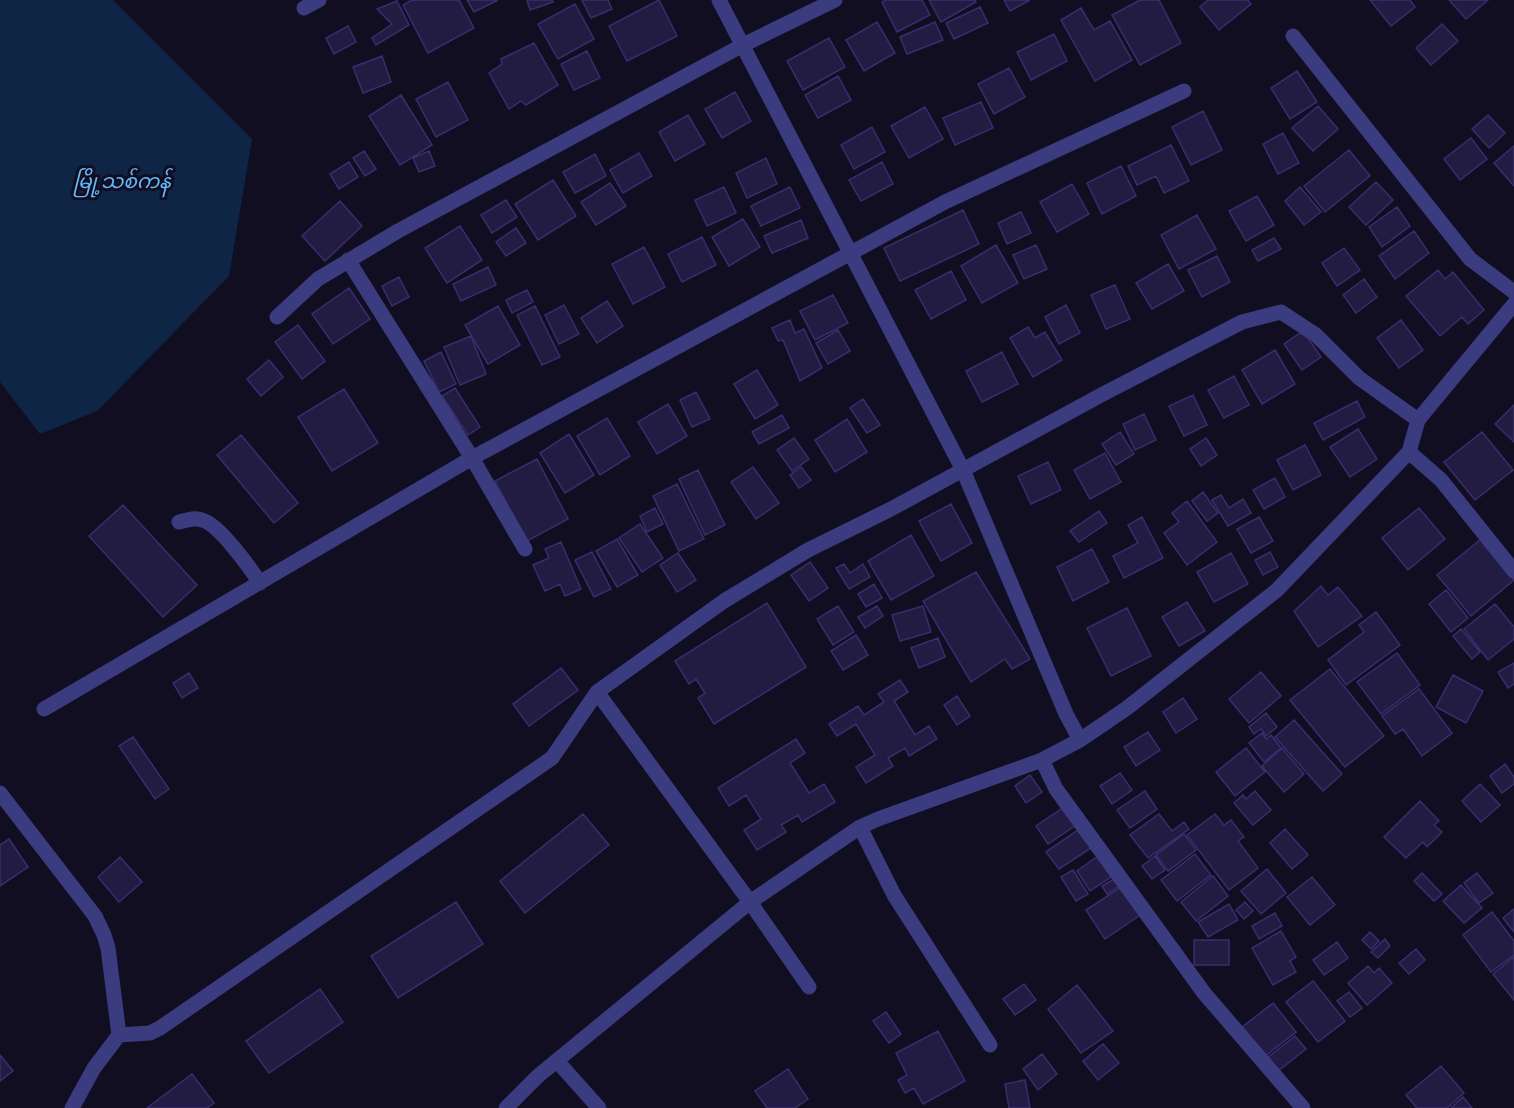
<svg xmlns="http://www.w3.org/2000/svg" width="1514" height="1108" viewBox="0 0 1514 1108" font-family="'DejaVu Sans','Noto Sans Myanmar',sans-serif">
<rect width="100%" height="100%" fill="#110e22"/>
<!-- water -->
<path fill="#0e2546" d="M0 0H113L252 139 229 276 97 411 40 434 0 382Z"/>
<!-- building -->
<path fill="#221b42" stroke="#382e6d" stroke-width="1.5" d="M412 0H459L474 28 428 53 403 5Z
M467 0H498L474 12Z
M527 0H552L553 2 530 10Z
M582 0H608L612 9 591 18Z
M659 0 677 36 627 61 609 26Z
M886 0H922L930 15 897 32 882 2Z
M929 0H975L976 2 941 22Z
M1004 0H1030L1010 11Z
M1140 0H1159L1181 43 1140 65 1112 15Z
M1208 0H1248L1251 4 1219 30 1200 7Z
M1370 0H1410L1415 7 1391 26Z
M1449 0H1488L1466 19Z
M397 1 409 25 376 45 372 38 392 24 377 9Z
M575 4 594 39 558 59 538 24Z
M980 7 988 23 954 39 946 23Z
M1081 8 1094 30 1110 21 1132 60 1095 81 1061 20Z
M877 22 895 53 864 71 846 40Z
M935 22 943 40 907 54 900 37Z
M1442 24 1458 41 1431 65 1416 48Z
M348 26 356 42 334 54 326 38Z
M1054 34 1067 61 1031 80 1017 52Z
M829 38 845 67 803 90 787 61Z
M534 43 558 85 526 105 521 101 509 109 489 73 502 64 501 59Z
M587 51 600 78 574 90 561 64Z
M382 56 391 82 363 93 353 67Z
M1009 68 1025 97 994 114 978 84Z
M1297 71 1317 102 1290 119 1271 88Z
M838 76 851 100 818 118 805 95Z
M448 82 468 120 436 137 416 99Z
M735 92 751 121 722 138 705 109Z
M401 95 432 145 400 165 369 116Z
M981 102 993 128 955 145 943 118Z
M1318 106 1338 129 1313 151 1292 128Z
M925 107 943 139 909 158 891 126Z
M1203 111 1222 150 1191 165 1172 127Z
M688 115 705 144 675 161 659 132Z
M1488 115 1505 133 1489 148 1472 129Z
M872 127 885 152 854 169 841 145Z
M1283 133 1299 163 1278 174 1263 144Z
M1471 138 1487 159 1460 180 1444 159Z
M1171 145 1189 181 1164 193 1156 176 1137 185 1128 166Z
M1514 146V186L1494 163Z
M1349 150 1370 176 1325 212 1304 186Z
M364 151 376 169 365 176 353 158Z
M429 151 435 166 419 172 413 158Z
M639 153 652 176 623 193 610 170Z
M595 154 606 176 575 193 563 172Z
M766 158 777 184 747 198 736 173Z
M349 162 358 177 339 189 330 174Z
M882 162 893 184 861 201 849 180Z
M1121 166 1136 196 1102 214 1087 183Z
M553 180 576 216 538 240 515 204Z
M1376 182 1393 200 1366 225 1349 207Z
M610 183 626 206 596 225 581 202Z
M1072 184 1089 214 1057 232 1040 202Z
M724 187 736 213 707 226 695 200Z
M790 187 800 208 761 226 751 206Z
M1300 187 1321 212 1304 225 1285 201Z
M1257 196 1274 225 1246 241 1229 211Z
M506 200 517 217 492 233 481 215Z
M340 201 362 226 325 261 302 236Z
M1397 207 1410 226 1382 247 1369 227Z
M963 210 979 244 900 281 884 248Z
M1021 212 1031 233 1007 244 998 223Z
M1197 215 1216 249 1179 269 1161 235Z
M743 219 760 247 729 266 712 237Z
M801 220 808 238 772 253 764 236Z
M460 226 482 260 447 283 425 248Z
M516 228 526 243 506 256 496 242Z
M1414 231 1429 253 1395 279 1379 256Z
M702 237 716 265 682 282 668 254Z
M1274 238 1281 249 1258 261 1252 250Z
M996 245 1018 283 982 303 961 266Z
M1036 245 1047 269 1024 279 1013 255Z
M644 247 665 287 633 304 612 264Z
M1344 248 1360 270 1337 286 1322 263Z
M1217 256 1230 282 1202 297 1188 270Z
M1168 264 1184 291 1152 309 1136 283Z
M488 267 496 285 461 301 453 284Z
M1438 270 1445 279 1453 272 1484 310 1468 324 1462 317 1440 336 1406 296Z
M951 271 966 300 931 319 915 290Z
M399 277 409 297 392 306 382 286Z
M1364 279 1377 297 1356 313 1343 295Z
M1115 285 1130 319 1106 329 1091 295Z
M349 288 370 319 333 344 312 314Z
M527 290 533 302 512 313 506 300Z
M833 295 848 323 815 340 800 311Z
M607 301 623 326 597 343 581 318Z
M564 305 579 334 559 344 545 315Z
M1066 305 1080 333 1059 344 1045 317Z
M498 306 520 345 488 364 465 325Z
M535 306 560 357 542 365 517 315Z
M790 320 795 333 804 329 822 368 800 381 783 340 778 341 772 328Z
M1401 320 1423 350 1399 368 1377 338Z
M298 325 325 361 302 379 275 342Z
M1028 327 1035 338 1045 332 1062 360 1033 377 1010 338Z
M838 330 850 351 828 364 816 343Z
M1303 331 1321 357 1302 370 1284 344Z
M471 336 486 374 460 385 444 347Z
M1275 350 1295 384 1262 404 1242 370Z
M441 352 456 384 439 392 424 361Z
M1002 352 1018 384 982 402 966 371Z
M269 360 283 377 261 396 247 379Z
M757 370 778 405 755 419 734 384Z
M1234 376 1249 405 1224 418 1208 390Z
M455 388 480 427 468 435 442 396Z
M344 389 378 443 332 471 298 417Z
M696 392 710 419 692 427 680 400Z
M1193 395 1207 425 1184 436 1169 406Z
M863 399 880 425 867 433 850 408Z
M1357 401 1365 417 1323 440 1314 423Z
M668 404 687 436 657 454 638 422Z
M1514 405V442L1495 424Z
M1144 414 1156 440 1135 450 1123 424Z
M782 415 789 428 759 444 752 432Z
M607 418 630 456 600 475 577 436Z
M847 419 867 452 835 472 815 440Z
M1358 429 1377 459 1350 477 1330 447Z
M1120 432 1134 454 1116 465 1102 444Z
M1482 432 1513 470 1475 500 1444 462Z
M569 434 594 475 565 493 540 453Z
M241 435 298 503 274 523 217 455Z
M794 438 809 459 792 471 777 450Z
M1206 438 1217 455 1201 466 1190 449Z
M1305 445 1321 475 1293 490 1277 460Z
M1105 453 1121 482 1090 499 1074 470Z
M537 459 568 519 527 541 495 481Z
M1048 462 1061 490 1031 504 1018 476Z
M753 467 779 503 756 519 731 482Z
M801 467 811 480 799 488 790 475Z
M698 470 725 525 705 535 679 479Z
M1275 478 1285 497 1264 509 1253 490Z
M677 484 704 539 679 551 653 496Z
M1203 492 1218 513 1207 521 1192 501Z
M1221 495 1229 508 1243 499 1251 513 1228 526 1212 500Z
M1187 501 1217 542 1187 565 1164 533 1179 522 1172 513Z
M951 504 972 543 941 561 919 521Z
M123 505 197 585 163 617 89 536Z
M655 508 663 524 647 532 640 516Z
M1419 508 1445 539 1408 570 1382 538Z
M1099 511 1107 523 1079 542 1070 531Z
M1142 517 1163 558 1124 578 1113 556 1138 543 1128 525Z
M1259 517 1273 541 1251 553 1237 529Z
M640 524 663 558 642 572 619 538Z
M911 535 934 576 891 600 868 561Z
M617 539 638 575 617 587 596 551Z
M1481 539 1514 580 1471 616 1437 575Z
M561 542 581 589 565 596 560 584 545 591 533 565 549 558 545 549Z
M1092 549 1109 582 1073 601 1057 567Z
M592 552 611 589 594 597 575 560Z
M1270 552 1278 567 1263 575 1255 560Z
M678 553 696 580 677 592 660 565Z
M1231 553 1248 584 1214 602 1197 572Z
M810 562 828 588 809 601 791 575Z
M844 564 850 573 863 564 870 577 849 589 836 568Z
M976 572 1030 659 1012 669 1005 659 971 682 923 601Z
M874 584 882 598 866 607 858 594Z
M1321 586 1328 595 1338 587 1362 616 1318 647 1294 611Z
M1446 590 1468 618 1451 632 1429 604Z
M1187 602 1205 631 1179 646 1162 617Z
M767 603 806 667 714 724 698 698 705 693 696 679 689 684 675 661Z
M1495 604 1514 627V639L1488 660 1464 629Z
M838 606 854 632 833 645 817 619Z
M877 606 883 616 865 628 858 617Z
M923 606 931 632 900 641 892 615Z
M1127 608 1151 656 1111 676 1087 628Z
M1376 612 1400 645 1346 685 1328 660 1364 632 1359 625Z
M1461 629 1480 652 1472 659 1453 636Z
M856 635 868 655 843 670 831 651Z
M938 638 945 657 919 668 911 648Z
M1397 653 1420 685 1381 714 1357 682Z
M1514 663V684L1508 688 1498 672Z
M561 668 578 690 529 726 513 704Z
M1330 669 1384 736 1345 767 1290 700Z
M1261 672 1281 696 1249 723 1229 699Z
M189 673 198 688 182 698 173 683Z
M1453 675 1483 691 1466 723 1436 707Z
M900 680 908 692 894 701 915 735 929 726 937 739 909 756 905 748 888 758 893 766 866 783 856 767 875 755 856 724 837 736 829 724 858 706 864 715 884 702 878 694Z
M1419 689 1452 733 1422 756 1403 729 1395 734 1382 716Z
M957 696 970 716 957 725 944 705Z
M1183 698 1197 719 1176 733 1163 712Z
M1266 713 1277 727 1266 736 1261 729 1254 734 1249 727Z
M1294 720 1342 774 1323 791 1275 737Z
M1148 732 1160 750 1136 766 1124 747Z
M1262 733 1266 739 1271 735 1281 748 1264 762 1249 743Z
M133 737 169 789 155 799 119 746Z
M796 739 805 753 790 763 809 793 824 784 835 802 802 822 798 815 781 825 786 832 757 850 744 830 761 819 746 795 729 806 718 788Z
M1246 748 1265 772 1235 796 1216 772Z
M1282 748 1304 774 1284 792 1262 766Z
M1505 764 1514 777V784L1502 793 1490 776Z
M1120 773 1132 790 1112 804 1100 786Z
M1030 775 1042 792 1026 803 1015 786Z
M1480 784 1500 805 1481 822 1462 801Z
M1145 791 1157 809 1130 828 1117 810Z
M1255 791 1271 810 1253 825 1234 803 1243 795 1246 799Z
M1420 801 1439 821 1434 825 1442 832 1427 847 1423 842 1406 858 1384 837Z
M1064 807 1076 825 1048 844 1036 826Z
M583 814 609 845 525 913 500 881Z
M1159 814 1172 831 1184 822 1189 829 1148 858 1130 835Z
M1215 814 1224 825 1231 820 1244 837 1238 841 1258 868 1229 890 1187 835Z
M1285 829 1308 855 1292 869 1270 843Z
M1078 830 1091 848 1059 869 1046 852Z
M1184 834 1196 850 1168 871 1156 855Z
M9 839 28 867 0 886V845Z
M1101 854 1114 875 1090 891 1077 871Z
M1195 854 1211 875 1177 901 1161 880Z
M1155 856 1165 870 1152 879 1142 866Z
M120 857 142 882 119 902 98 877Z
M1267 869 1286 893 1261 914 1241 891Z
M1073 870 1088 894 1076 901 1061 877Z
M1422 873 1442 894 1434 901 1414 881Z
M1477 873 1493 893 1479 903 1464 883Z
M1213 876 1228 896 1196 921 1181 902Z
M1312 877 1335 905 1310 925 1287 897Z
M1114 879 1119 886 1107 894 1102 886Z
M1461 885 1482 908 1464 923 1443 901Z
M1121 887 1140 915 1105 939 1086 910Z
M456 902 483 944 398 998 371 956Z
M1245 902 1253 911 1244 919 1236 910Z
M1229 904 1238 920 1208 937 1198 922Z
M1514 909V932L1503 918Z
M1492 912 1514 941V955L1491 972 1463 935Z
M1275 913 1282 926 1259 939 1252 926Z
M1281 931 1296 957 1290 961 1296 972 1273 985 1252 948Z
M1370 932 1379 941 1371 949 1362 940Z
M1385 939 1390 946 1378 958 1371 952Z
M1194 940H1229V965H1194Z
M1337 942 1348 958 1324 975 1313 960Z
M1416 949 1425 960 1409 974 1399 963Z
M1514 957V1000L1493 974Z
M1368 966 1374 973 1379 968 1392 983 1367 1005 1348 983Z
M1313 981 1345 1021 1318 1042 1286 1002Z
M1024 984 1036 1000 1015 1015 1003 999Z
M1077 985 1113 1031 1081 1053 1048 1009Z
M320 989 343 1022 269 1073 246 1041Z
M1349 992 1362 1008 1350 1017 1337 1001Z
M1273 1003 1296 1032 1264 1057 1241 1028Z
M886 1012 901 1034 889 1043 873 1021Z
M938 1031 965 1081 923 1104 914 1088 905 1093 898 1080 907 1075 896 1053Z
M1295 1036 1306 1049 1277 1072 1267 1058Z
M1103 1044 1119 1063 1098 1080 1083 1061Z
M1042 1054 1057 1074 1038 1090 1023 1069Z
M0 1055 13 1071 0 1081Z
M1441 1066 1464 1093 1447 1108H1417L1406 1095Z
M788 1069 808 1099 795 1108H767L755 1091Z
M192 1074 214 1103 207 1108H147Z
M1025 1080 1030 1108H1009L1005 1084Z
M1463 1097 1472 1108H1451Z"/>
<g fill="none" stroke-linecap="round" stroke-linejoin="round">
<!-- street -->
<path stroke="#3b3b7f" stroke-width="15" d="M719 0 963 470 1066 714 1080 740
M304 8 319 0
M1293 36 1470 259 1514 292
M348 260 472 458 525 549
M277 317 318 279 398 231 743 45 835 0
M1409 452 1441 480 1514 571
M179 522C187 520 194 517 202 520 219 524 250 568 260 583
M597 692 750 902 809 987
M44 709 472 458 945 202 1184 91
M1042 760 1056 789 1204 993 1303 1108
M0 793 95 916 104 935 108 948 119 1035 94 1068 72 1108
M860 827 894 895 990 1045
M119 1035 150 1033 160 1028 552 758 597 692 724 601 808 550 889 510 1103 394 1242 322 1281 312 1316 335 1359 378 1418 420
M557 1061 599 1108
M506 1108 538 1076 750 902 860 827 878 819 1042 760 1080 740 1127 708 1277 590 1409 452 1418 420 1514 304"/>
</g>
<g text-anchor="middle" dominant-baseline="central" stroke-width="6" stroke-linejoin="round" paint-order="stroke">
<!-- water labels -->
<g font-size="20" font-style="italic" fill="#62b8fa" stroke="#110e22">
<text x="122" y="181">မြို့သစ်ကန်</text>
</g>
</g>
</svg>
